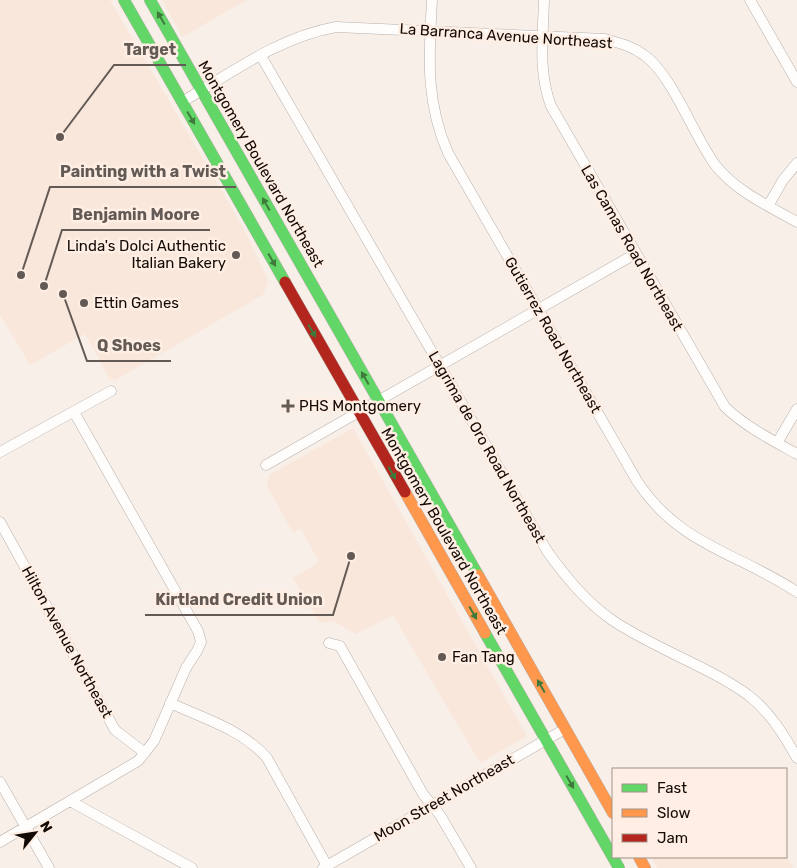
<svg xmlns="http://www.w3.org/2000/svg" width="797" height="868" viewBox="0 0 797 868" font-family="Rubik,sans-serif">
<rect width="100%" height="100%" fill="#f8efe9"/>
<!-- built -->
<path fill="#fae7db" d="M0 0H110L243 227 266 275 268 281 264 294 114 381 113 379 110 380 85 334 30 365 0 315Z
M162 0H247L182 37Z
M353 428 527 736 480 763 393 615 356 634 333 621 320 623 293 578 319 562 301 529 293 533 267 486 269 475Z
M786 855 793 868H657L651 857Z"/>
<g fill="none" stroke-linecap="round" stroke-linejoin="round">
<!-- street casing -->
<g stroke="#b8afa9" stroke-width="11">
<path id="street" d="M432 0C429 56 425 100 448 153L637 481C680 546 737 552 797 592
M544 0C543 36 538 72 551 106L725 407C746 427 772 440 797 454
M750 0 797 82
M261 56 547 551C566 577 585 601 612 620 655 649 706 665 748 695 770 712 784 735 797 758
M182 102C231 73 279 37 336 27L605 39C619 43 632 46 644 55 672 74 694 137 716 166 737 192 769 206 797 222
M768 206 783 180 797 163
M777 443 797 409
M0 452 111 391
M266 465 635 254
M0 522 115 730 145 753
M329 643 340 646 423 794 440 815 471 868
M170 703C203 718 243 730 267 758L327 866
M0 782 49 868
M70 801 192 868
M0 842 138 761 154 741 186 668 197 651 201 642 198 631 74 412
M323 868 565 729"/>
</g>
<!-- fast casing -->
<g stroke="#b8afa9" stroke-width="12">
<path id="fast" d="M124 0 285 282
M150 0 478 575
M485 633 619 868"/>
</g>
<!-- slow casing -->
<g stroke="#b8afa9" stroke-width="12">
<path id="slow" d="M405 492 485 633
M478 575 613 813
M639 857 645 868"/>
</g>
<!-- jam casing -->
<g stroke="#b8afa9" stroke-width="12">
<path id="jam" d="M285 282 405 492"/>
</g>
<!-- street -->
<use href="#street" stroke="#fefdfc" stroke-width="10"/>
<!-- fast -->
<use href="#fast" stroke="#63d668" stroke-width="11"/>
<!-- slow -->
<use href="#slow" stroke="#ff974d" stroke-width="11"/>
<!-- jam -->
<use href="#jam" stroke="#b3261e" stroke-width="11"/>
</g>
<!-- one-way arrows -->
<defs><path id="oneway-solid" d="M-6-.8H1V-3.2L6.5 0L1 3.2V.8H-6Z" transform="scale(1.25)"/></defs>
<g fill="#3f7a3b">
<use href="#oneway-solid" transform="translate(161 18) rotate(-120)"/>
<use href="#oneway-solid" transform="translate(191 118) rotate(60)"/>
<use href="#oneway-solid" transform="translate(266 204) rotate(-120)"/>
<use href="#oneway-solid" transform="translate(272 260) rotate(60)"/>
<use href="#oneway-solid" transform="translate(312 331) rotate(60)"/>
<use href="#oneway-solid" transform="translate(365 378) rotate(-120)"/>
<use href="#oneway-solid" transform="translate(392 473) rotate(61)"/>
<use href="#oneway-solid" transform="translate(473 613) rotate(60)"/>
<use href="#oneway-solid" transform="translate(541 686) rotate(-120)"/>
<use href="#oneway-solid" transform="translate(570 782) rotate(60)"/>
</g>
<!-- markers -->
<g fill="#635a55" stroke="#feeee3" stroke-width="2">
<circle cx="236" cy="255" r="5"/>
<circle cx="84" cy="303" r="5"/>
<path d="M285.5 398.5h5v5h5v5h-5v5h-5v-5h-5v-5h5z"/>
<circle cx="442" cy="657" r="5"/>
</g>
<g text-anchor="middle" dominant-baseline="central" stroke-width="5" stroke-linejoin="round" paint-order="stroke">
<!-- street labels -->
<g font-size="15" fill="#130a05" stroke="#feeee3">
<text transform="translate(506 36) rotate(4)">La Barranca Avenue Northeast</text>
<text transform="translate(261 164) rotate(60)">Montgomery Boulevard Northeast</text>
<text transform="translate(632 248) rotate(60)">Las Camas Road Northeast</text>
<text transform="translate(553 335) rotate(60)">Gutierrez Road Northeast</text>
<text transform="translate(487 447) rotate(60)">Lagrima de Oro Road Northeast</text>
<text transform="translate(444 531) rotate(60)">Montgomery Boulevard Northeast</text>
<text transform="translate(67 642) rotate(61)">Hilton Avenue Northeast</text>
<text transform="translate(444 798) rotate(-30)">Moon Street Northeast</text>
</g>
<!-- poi labels -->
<g font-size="15" fill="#130a05" stroke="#feeee3" text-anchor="start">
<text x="226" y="246" text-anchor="end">Linda's Dolci Authentic<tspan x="226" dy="17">Italian Bakery</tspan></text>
<text x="94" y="303">Ettin Games</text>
<text x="299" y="406">PHS Montgomery</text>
<text x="452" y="657">Fan Tang</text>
</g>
</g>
<!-- callouts -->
<path fill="none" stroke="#635a55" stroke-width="2" d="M60 137L114 65H186M21 275L50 187H236M44 286L62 230H210M63 294L87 361H171M351 556L333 615H145"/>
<g fill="#635a55" stroke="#feeee3" stroke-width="2">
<circle cx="60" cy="137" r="5"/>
<circle cx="21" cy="275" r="5"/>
<circle cx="44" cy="286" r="5"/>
<circle cx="63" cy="294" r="5"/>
<circle cx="351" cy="556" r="5"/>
</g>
<g font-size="16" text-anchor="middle" font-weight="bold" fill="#635a55" stroke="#feeee3" stroke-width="5" stroke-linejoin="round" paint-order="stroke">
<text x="150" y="55">Target</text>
<text x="143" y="177">Painting with a Twist</text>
<text x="136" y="220">Benjamin Moore</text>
<text x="129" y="351">Q Shoes</text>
<text x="239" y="605">Kirtland Credit Union</text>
</g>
<!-- legend -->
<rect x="612" y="768" width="175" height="90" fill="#feeee3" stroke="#a0938a"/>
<rect x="622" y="784" width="25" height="8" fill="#63d668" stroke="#a0938a"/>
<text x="657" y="793" font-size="15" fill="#130a05">Fast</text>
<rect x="622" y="809" width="25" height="8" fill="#ff974d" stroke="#a0938a"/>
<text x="657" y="818" font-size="15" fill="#130a05">Slow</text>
<rect x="622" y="834" width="25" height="8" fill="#b3261e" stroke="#a0938a"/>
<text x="657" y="843" font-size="15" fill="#130a05">Jam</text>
<!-- north arrow -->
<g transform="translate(35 833) rotate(60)" stroke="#feeee3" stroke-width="4" paint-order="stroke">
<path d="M0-4L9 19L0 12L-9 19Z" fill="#130a05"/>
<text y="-8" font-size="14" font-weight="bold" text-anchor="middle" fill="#130a05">N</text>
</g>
</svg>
